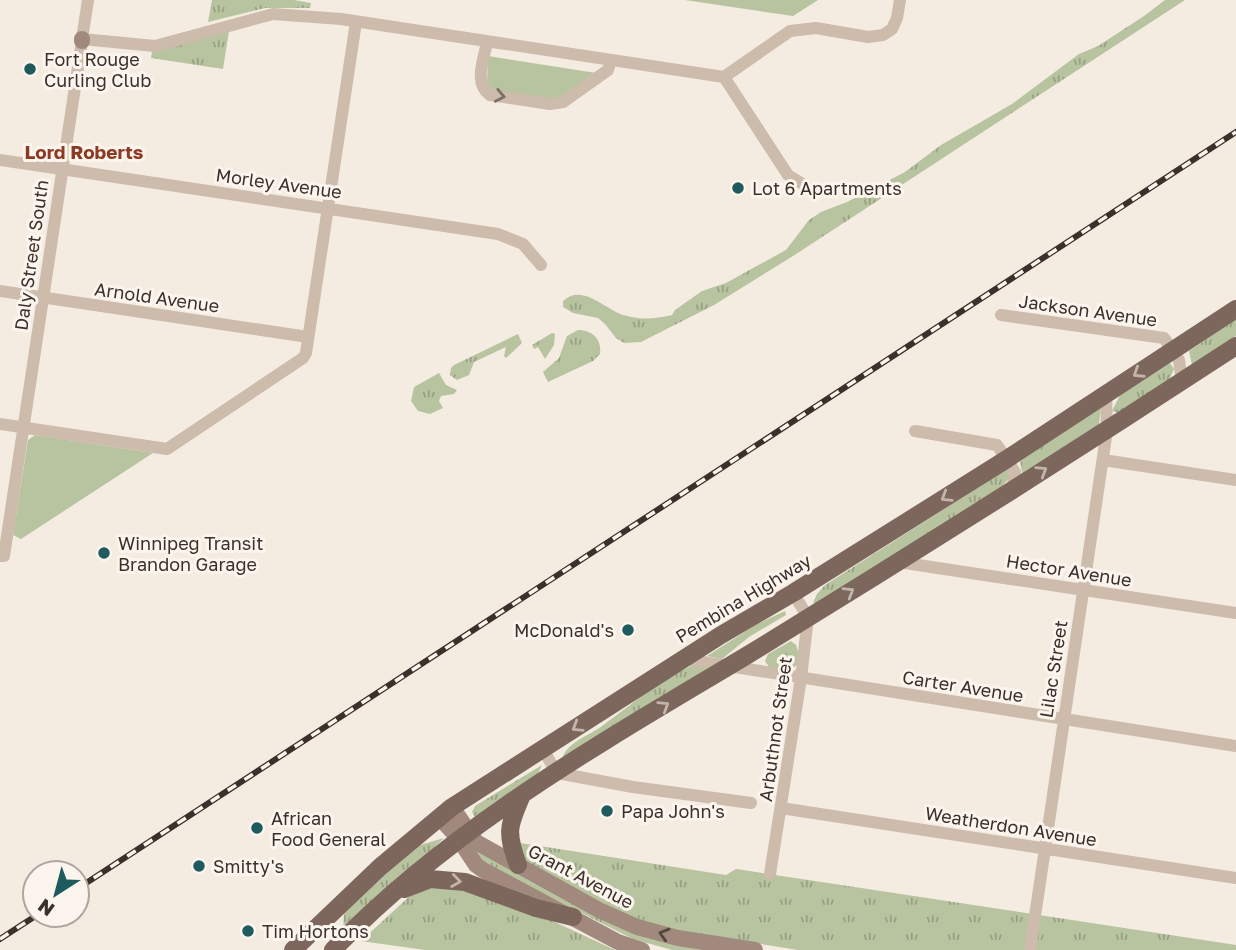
<svg xmlns="http://www.w3.org/2000/svg" width="1236" height="950" viewBox="0 0 1236 950" font-family="'Golos Text',sans-serif">
<defs>
<pattern id="grass-tufts" width="24" height="20" patternUnits="userSpaceOnUse" patternTransform="scale(1.75)"><rect width="24" height="20" fill="#b8c4a0"/><path d="M3 7l-1-3M5 7V3M7 7l1-3M15 17l-1-3M17 17v-4M19 17l1-3" fill="none" stroke="#97a083"/></pattern>
</defs>
<rect width="100%" height="100%" fill="#f4ebe1"/>
<!-- grass -->
<path fill="url(#grass-tufts)" d="M212 0H294L311 3 310 8H265L208 22Z
M1165 0H1185L793 256 714 305 641 342 624 343 616 338 605 324 598 318 573 313 563 307V301C582 283 605 309 623 315 640 320 654 319 672 315L675 310 702 291 726 283 786 250 809 220 821 212 847 202 905 172 941 145 1012 104 1079 54 1098 46 1144 16Z
M229 31 223 69 151 58 152 52Z
M1236 319V336L1192 365 1189 351Z
M578 330C592 330 602 339 600 354L593 361 548 382 543 372 559 358 567 336Z
M552 333 555 334 554 345 545 359 538 347 534 349 532 345Z
M518 334 522 343 506 358 504 356 506 347 474 362 469 375 457 380 450 375 451 368 454 365Z
M1170 363 1174 369 1169 380 1119 413 1112 411 1120 395Z
M439 373 446 385 457 390 454 394 441 396 439 401 443 408 430 414 418 411 411 401 414 387Z
M1101 407 1099 425 1022 473 1020 461Z
M1007 469 1010 477 1001 488 816 604 813 603 817 594 825 585Z
M785 611 786 615 749 637 722 659 707 656 757 624Z
M791 641 796 645C805 672 789 671 769 667L765 661 768 654Z
M694 665 711 667 564 758 563 756C570 741 590 735 602 726 626 709 667 674 694 665Z
M542 765 536 778 475 817 472 812 475 806Z
M444 838 343 933 344 911 410 848Z
M514 842 726 875 736 869 1236 945V950H798L662 928 623 914 525 862Z
M476 850 605 920 713 950H672L633 939 487 865 479 857Z
M456 886 527 909 615 950H425L361 941 412 894 424 888Z"/>
<!-- green -->
<path fill="#b8c4a0" d="M685 0H818L793 16Z
M488 56 596 73 560 98 548 100 493 90 487 85Z
M35 435 153 453 21 539 13 535 28 440Z"/>
<g fill="none" stroke-linecap="round" stroke-linejoin="round">
<!-- street -->
<path stroke="#cdbbac" stroke-width="12" d="M88 0 82 39 155 46 273 14 341 19 724 77
M487 42C484 59 473 83 490 95L550 104 563 102 608 70 611 60
M724 77 790 31 816 28 868 37 883 35 892 29 897 18 900 0
M724 77 788 175 806 186
M0 160 498 234 523 244 541 265
M0 291 308 337
M1001 315 1164 338 1179 360 1182 382
M0 424 167 449 303 358 306 353 356 22
M915 431 997 445 1015 472 1012 490
M1103 460 1236 480
M0 556H4L82 41
M898 562 1236 613
M684 659 1236 746
M542 748 557 773 633 787 751 803
M781 808 1236 878
M770 874 801 678 808 617 793 593
M1030 950 1107 430 1106 393"/>
<!-- secondary -->
<path stroke="#a18a7d" stroke-width="16" d="M82 41V39
M452 807 476 842 599 910 637 927 678 938 755 950
M439 817 458 838 476 865 483 870 618 942 642 950"/>
<!-- primary -->
<path stroke="#7d675c" stroke-width="18" d="M518 865C506 832 508 827 522 795
M404 889 430 879 465 882 536 908 573 917
M293 950 380 867 452 807 721 635 793 593 1007 459 1236 309
M333 950C451 827 601 743 746 656 911 555 1074 452 1236 346"/>
<!-- rail casing -->
<g stroke="#3b302b" stroke-width="6">
<path id="rail" d="M77 889 1236 132
M0 939 37 915"/>
</g>
<!-- rail -->
<use href="#rail" stroke="#fbf5ee" stroke-width="3.5" stroke-dasharray="10" stroke-linecap="butt"/>
</g>
<!-- one-way arrows -->
<defs><path id="oneway-chevron" d="M-2-3.5L2.5 0L-2 3.5" fill="none" stroke-width="1.6" stroke-linecap="round" stroke-linejoin="round" transform="scale(1.75)"/></defs>
<use stroke="#7d6f65" href="#oneway-chevron" transform="translate(500 96) rotate(11)"/>
<g stroke="#c2b5ac">
<use href="#oneway-chevron" transform="translate(1138 373) rotate(147)"/>
<use href="#oneway-chevron" transform="translate(1042 471) rotate(-32)"/>
<use href="#oneway-chevron" transform="translate(946 497) rotate(148)"/>
<use href="#oneway-chevron" transform="translate(849 592) rotate(-31)"/>
<use href="#oneway-chevron" transform="translate(664 706) rotate(-32)"/>
<use href="#oneway-chevron" transform="translate(577 727) rotate(148)"/>
<use href="#oneway-chevron" transform="translate(456 881) rotate(8)"/>
</g>
<use stroke="#544640" href="#oneway-chevron" transform="translate(664 934) rotate(-164)"/>
<!-- markers -->
<g fill="#1f5a5e" stroke="#fbf5ee" stroke-width="2.5">
<circle cx="30" cy="69" r="7"/>
<circle cx="738" cy="188" r="7"/>
<circle cx="104" cy="553" r="7"/>
<circle cx="628" cy="630" r="7"/>
<circle cx="607" cy="811" r="7"/>
<circle cx="257" cy="828" r="7"/>
<circle cx="199" cy="866" r="7"/>
<circle cx="248" cy="931" r="7"/>
</g>
<g text-anchor="middle" dominant-baseline="central" stroke-width="6" stroke-linejoin="round" paint-order="stroke">
<!-- poi labels -->
<g font-size="18" fill="#3b302b" stroke="#fbf5ee" text-anchor="start">
<text x="44" y="59">Fort Rouge<tspan x="44" dy="21">Curling Club</tspan></text>
<text x="752" y="188">Lot 6 Apartments</text>
<text x="118" y="543">Winnipeg Transit<tspan x="118" dy="21">Brandon Garage</tspan></text>
<text x="614" y="630" text-anchor="end">McDonald's</text>
<text x="621" y="811">Papa John's</text>
<text x="271" y="818">African<tspan x="271" dy="21">Food General</tspan></text>
<text x="213" y="866">Smitty's</text>
<text x="262" y="931">Tim Hortons</text>
</g>
<!-- street labels -->
<g font-size="18" fill="#3b302b" stroke="#fbf5ee">
<text transform="translate(279 183) rotate(8)">Morley Avenue</text>
<text transform="translate(31 255) rotate(-82)">Daly Street South</text>
<text transform="translate(157 297) rotate(8)">Arnold Avenue</text>
<text transform="translate(1088 310) rotate(8)">Jackson Avenue</text>
<text transform="translate(1069 570) rotate(9)">Hector Avenue</text>
<text transform="translate(743 598) rotate(-31)">Pembina Highway</text>
<text transform="translate(1053 669) rotate(-81)">Lilac Street</text>
<text transform="translate(963 686) rotate(9)">Carter Avenue</text>
<text transform="translate(775 729) rotate(-82)">Arbuthnot Street</text>
<text transform="translate(1011 826) rotate(9)">Weatherdon Avenue</text>
<text transform="translate(581 876) rotate(28)">Grant Avenue</text>
</g>
<!-- neighbourhood labels -->
<g font-size="19" font-weight="bold" fill="#8c3b22" stroke="#fbf5ee">
<text x="84" y="151">Lord Roberts</text>
</g>
</g>
<!-- north arrow -->
<g transform="translate(56 894) rotate(216)"><circle r="33" fill="#fbf5ee" stroke="#aea6a0" stroke-width="2"/>
<path d="M0-5L12 26L0 18L-12 26Z" fill="#1f5a5e"/>
<text y="-10" font-size="19" font-weight="bold" text-anchor="middle" fill="#3b302b">N</text>
</g>
</svg>
